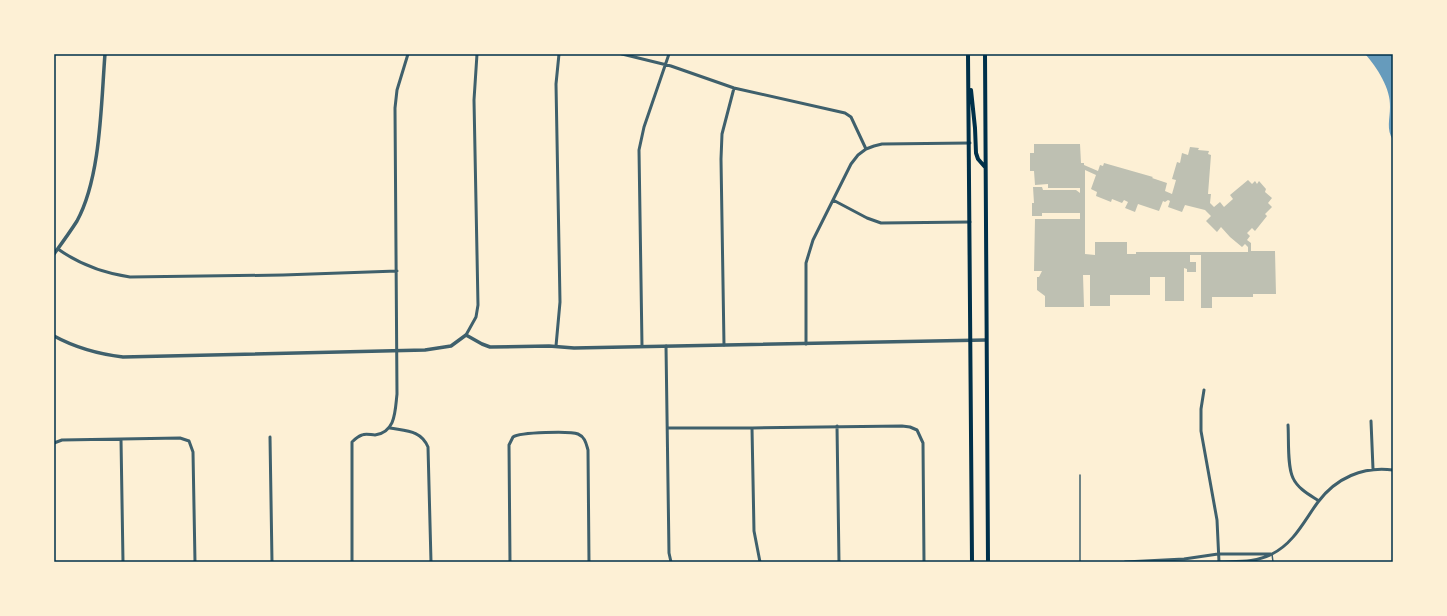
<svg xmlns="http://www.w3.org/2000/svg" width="1447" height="616" viewBox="0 0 1447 616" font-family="'Source Serif 4',serif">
<rect width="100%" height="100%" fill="#fdf0d5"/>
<!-- water -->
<path fill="#669bbc" d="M1365 54H1393V140C1386 129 1390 119 1390 107 1391 89 1377 67 1365 54Z"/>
<!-- building -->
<path fill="#bec0b2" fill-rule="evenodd" d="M1034 144H1080L1081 163H1084V165L1098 171 1100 165 1103 166 1104 163 1153 177 1152 178 1167 183 1165 191 1172 194 1176 180 1172 179 1177 162 1180 163 1182 153 1188 155 1190 147 1199 148 1198 150 1209 151 1208 154 1211 155 1208 194H1211L1210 203 1214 207 1220 202 1224 207 1233 199 1230 195 1248 180 1252 184 1255 181 1257 184 1259 181 1266 189 1265 192 1272 198 1268 203 1272 207 1265 214 1267 216 1255 231 1252 228 1247 233 1250 236 1247 240 1251 243V251H1275L1276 294H1253V297H1212V308H1201V255H1190V262H1196V272H1187V269L1184 268V301H1165V277H1150V295H1110V306H1090V275H1083L1084 307H1045V296L1037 290V277H1039L1042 271H1034L1035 219H1080V213H1042V216H1032V203H1034L1033 187H1042L1043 190H1076L1080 193V188H1048V184L1035 185 1034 171H1030V153H1034ZM1085 170 1096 175 1091 189 1097 192 1096 196 1111 202 1112 199 1122 203 1124 200 1128 202 1125 208 1135 212 1138 204 1159 211 1163 201 1165 202 1168 200 1170 201 1168 207 1182 212 1185 205 1205 210 1211 216 1206 221 1217 232 1221 227 1230 237 1242 247 1245 244 1248 247V252H1136V254H1127V242H1095V255L1085 254Z"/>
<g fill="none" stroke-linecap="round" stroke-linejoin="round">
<!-- service -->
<path stroke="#3f606c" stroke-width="1.5" d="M1272 554 1273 562
M1080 562V475"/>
<!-- minor -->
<path stroke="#3f606c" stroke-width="3" d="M622 54 671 66 734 88 845 113 851 117 866 149
M833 200 867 218 881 223 970 222
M58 249C79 264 103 273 130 277L283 275 397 271
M466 335 476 317 478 305 474 100 477 54
M806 344V263L813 240 851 164 858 155 866 149 874 146 882 144 970 143
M724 345 721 159 722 134 734 88
M556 346 560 302 556 84 559 54
M642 346 639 150 644 127 669 54
M666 346 669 553 671 562
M1204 390 1201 409V431L1217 520 1219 562
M1371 421 1373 469
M1288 425C1289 439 1287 466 1293 478 1298 489 1310 495 1319 501
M837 426 839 562
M390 428C406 431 421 430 428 447L431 562
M668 428H752L902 426 910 427 917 430 923 443 924 562
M752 428 754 531 760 562
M270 437 272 562
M121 439 123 562
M54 443 62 440 180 438 189 441 193 452 195 562
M352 562V442C354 440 359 436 362 435 366 433 371 435 375 435 396 432 395 411 397 394L395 108 397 90 408 54
M510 562 509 445C510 443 512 439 513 437 520 432 571 431 578 434 585 437 586 443 588 450L589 562
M1125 562 1184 559 1218 554H1271
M1218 562C1237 561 1254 563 1272 554 1294 543 1304 521 1318 502 1336 478 1363 466 1393 470"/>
<!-- tertiary -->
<path stroke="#3f606c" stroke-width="3.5" d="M54 254C62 243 70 232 77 221 101 177 101 104 105 54
M54 336C76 348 98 354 123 357L425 350 451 346 466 335 482 344 490 347 549 346 574 348 986 340"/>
<!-- secondary -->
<path stroke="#003049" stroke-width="4" d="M968 54 972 562
M985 54 988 562
M971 90 975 128 976 153 978 159 985 167"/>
</g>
<!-- border -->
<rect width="1447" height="616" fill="none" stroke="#fdf0d5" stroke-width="110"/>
<rect x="55" y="55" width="1337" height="506" fill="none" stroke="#003049" stroke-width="1.5"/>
</svg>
